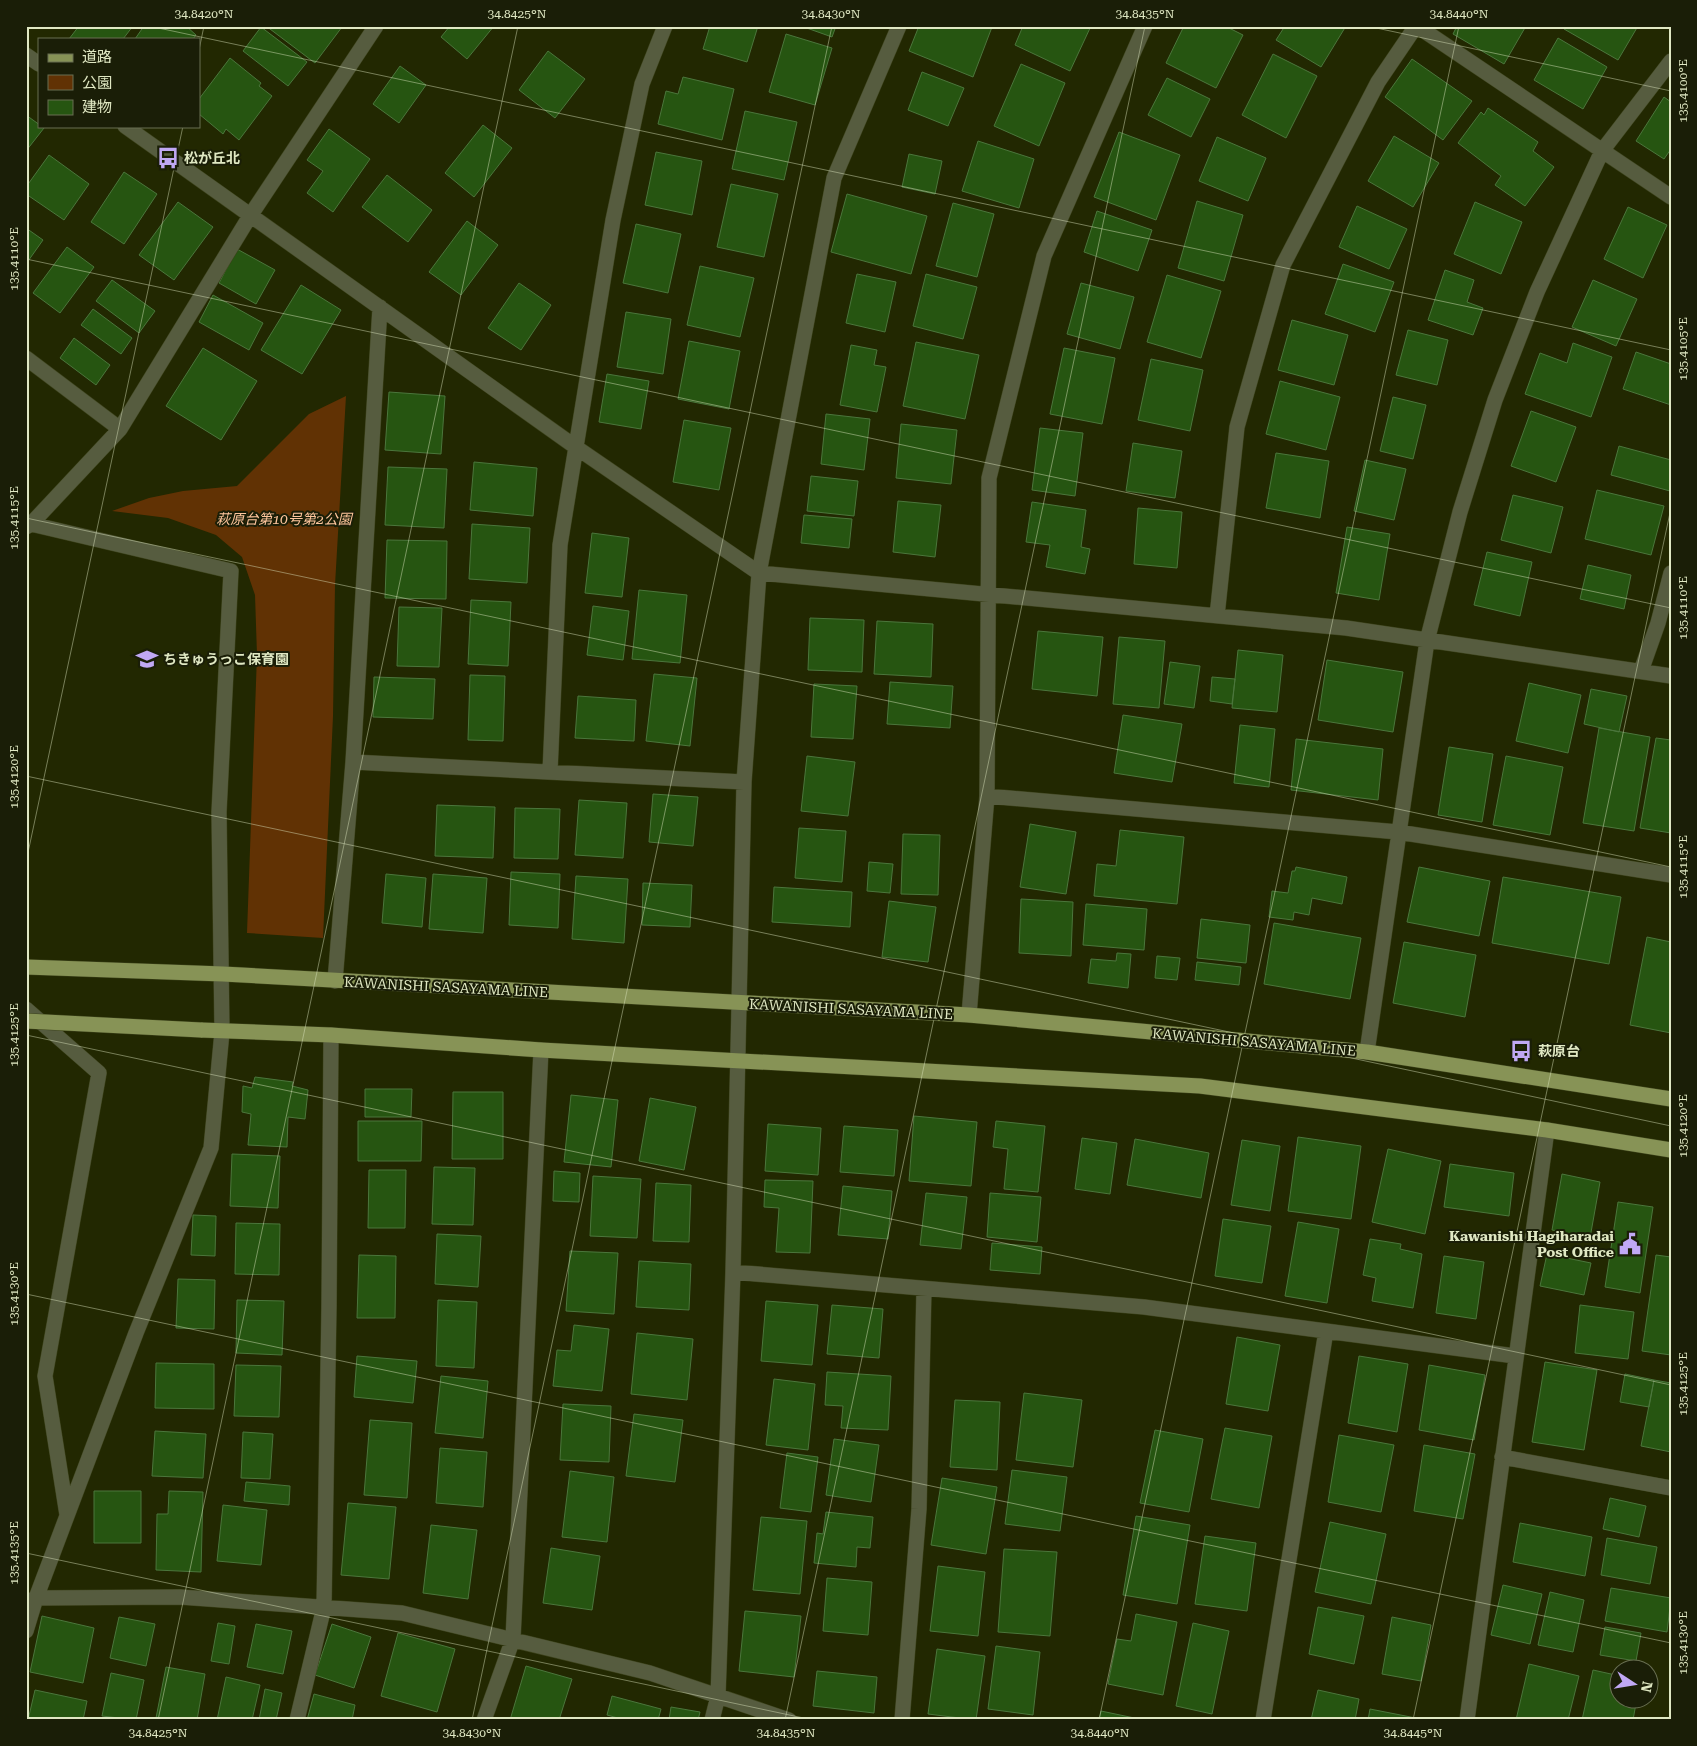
<svg xmlns="http://www.w3.org/2000/svg" width="1697" height="1746" viewBox="0 0 1697 1746" font-family="'Roboto Serif','Noto Sans JP',serif">
<rect width="100%" height="100%" fill="#222801"/>
<!-- green -->
<path fill="#613204" d="M346 396 335 585 333 716 323 938 247 933 257 655 255 595 242 557 216 535 168 518 112 511 149 498 183 491 237 486 309 414Z"/>
<!-- building -->
<path fill="#265511" stroke="#4b763c" d="M79 26H133L123 39H69Z
M144 26H186L196 35 193 39H135Z
M266 26H341L342 27 315 63Z
M450 26H494L467 59 441 37Z
M710 26H758L747 62 703 49Z
M801 26H836L832 37Z
M919 26 992 27 973 77 909 51Z
M1023 26H1091L1070 71 1015 45Z
M1184 26H1225L1243 35 1216 88 1166 63Z
M1285 26H1346L1321 67 1276 40Z
M1457 26H1526L1504 64 1453 34Z
M1566 26H1638L1618 60 1564 29Z
M261 27 307 62 288 86 243 51Z
M786 34 832 48 815 105 769 92Z
M1558 38 1607 67 1583 109 1534 80Z
M548 51 585 79 555 118 519 90Z
M1273 54 1317 76 1286 138 1242 115Z
M230 58 261 83 259 86 272 96 239 140 226 129 223 134 199 114V99Z
M1412 59 1472 101 1443 140 1385 97Z
M1021 64 1065 83 1039 146 994 126Z
M400 66 426 85 399 123 373 104Z
M922 72 964 88 948 126 908 110Z
M683 77 734 89 722 140 658 124 666 91 678 94Z
M1167 78 1210 99 1191 137 1148 115Z
M1664 97 1671 102V149L1664 159 1636 141Z
M1488 108 1538 142 1533 151 1554 167 1525 206 1495 185 1501 176 1458 143 1481 112 1484 115Z
M745 111 797 122 784 180 732 169Z
M26 115 44 128 26 151Z
M483 125 512 148 474 197 445 173Z
M329 129 370 159 333 212 307 193 323 171 307 160Z
M1119 132 1180 155 1156 220 1094 197Z
M1394 136 1439 163 1413 207 1368 181Z
M1217 137 1266 158 1248 201 1199 181Z
M978 141 1034 159 1019 208 962 191Z
M656 152 702 161 692 215 645 205Z
M909 154 942 161 935 194 902 187Z
M49 155 89 184 64 220 26 194V187Z
M124 172 157 194 124 244 91 222Z
M387 175 432 210 408 242 362 207Z
M731 184 778 194 764 257 717 247Z
M847 194 927 216 911 274 831 252Z
M1197 201 1243 215 1224 281 1178 268Z
M178 202 213 227 174 280 139 255Z
M1475 202 1522 222 1501 274 1454 254Z
M953 203 994 214 977 277 936 266Z
M1357 206 1407 229 1389 269 1339 247Z
M1628 207 1667 225 1643 278 1604 259Z
M1097 211 1152 230 1138 271 1084 252Z
M467 221 498 245 461 295 429 272Z
M636 224 681 234 668 293 623 283Z
M26 228 43 240 26 264Z
M67 247 94 267 60 313 33 293Z
M237 249 275 270 256 304 219 283Z
M1343 264 1394 282 1375 332 1325 314Z
M700 266 754 278 740 337 687 325Z
M1445 270 1474 280 1467 302 1483 308 1473 335 1428 320Z
M857 274 896 282 885 332 846 323Z
M926 274 977 287 963 339 913 326Z
M1167 275 1221 291 1201 358 1147 342Z
M112 280 155 311 139 333 96 301Z
M1593 280 1637 299 1616 346 1572 327Z
M519 283 551 305 521 350 488 328Z
M1081 283 1134 297 1120 349 1067 334Z
M301 285 341 310 302 374 261 350Z
M213 295 263 323 249 350 199 322Z
M93 309 132 338 121 354 81 325Z
M626 312 671 319 663 374 617 367Z
M1292 320 1348 335 1334 385 1278 370Z
M1408 330 1448 340 1437 385 1396 375Z
M74 338 110 365 96 385 60 358Z
M689 341 740 351 729 409 678 399Z
M916 342 979 355 965 419 903 406Z
M1573 343 1612 357 1591 417 1525 394 1540 353 1567 363Z
M851 345 877 350 874 365 886 367 877 412 840 405Z
M203 348 257 381 221 440 166 406Z
M1064 348 1115 358 1102 424 1050 414Z
M1636 352 1671 364V405L1623 389Z
M1151 359 1203 370 1190 431 1138 420Z
M607 374 649 381 641 429 599 422Z
M1280 381 1340 397 1326 450 1266 434Z
M389 392 445 396 441 454 385 450Z
M1393 397 1426 405 1413 459 1380 451Z
M1531 411 1576 427 1556 482 1511 466Z
M826 414 870 419 864 470 821 464Z
M684 420 731 428 719 490 673 482Z
M901 424 957 430 951 484 896 478Z
M1040 428 1083 433 1075 496 1032 490Z
M1133 443 1182 451 1175 498 1126 491Z
M1619 446 1671 460 1670 491 1611 475Z
M1276 453 1329 461 1320 518 1266 508Z
M1365 460 1406 469 1394 520 1354 511Z
M474 462 537 468 533 516 470 510Z
M388 467 447 469 444 528 385 525Z
M811 476 858 481 854 516 807 511Z
M1597 490 1664 506 1651 555 1585 539Z
M1513 495 1563 507 1551 553 1501 540Z
M898 501 941 505 935 557 893 552Z
M1032 502 1086 510 1081 547 1090 549 1085 574 1046 567 1050 545 1026 542Z
M1138 508 1182 512 1177 568 1134 564Z
M804 515 852 519 849 548 801 543Z
M472 524 530 528 527 583 469 579Z
M1347 527 1390 534 1379 600 1336 593Z
M592 533 629 538 622 597 585 593Z
M387 540 447 541 446 599 385 598Z
M1487 552 1532 562 1520 616 1474 605Z
M1588 565 1631 575 1624 609 1580 599Z
M639 590 687 595 680 663 632 659Z
M471 600 511 602 508 666 468 664Z
M593 606 629 611 623 660 587 655Z
M399 607 442 608 439 667 397 666Z
M810 618 864 620 862 672 808 670Z
M877 621 933 624 931 677 874 674Z
M1038 631 1103 637 1097 696 1032 689Z
M1119 637 1165 641 1159 708 1113 704Z
M1238 650 1283 655 1277 712 1232 708Z
M1327 660 1403 672 1393 732 1318 720Z
M1170 662 1200 666 1194 708 1164 704Z
M654 674 697 678 690 746 646 741Z
M470 675 505 676 503 741 468 740Z
M374 677 435 679 433 719 373 717Z
M1212 677 1235 679 1232 704 1210 701Z
M890 682 953 686 950 728 887 724Z
M1529 683 1581 695 1568 753 1516 741Z
M814 684 857 686 853 739 811 737Z
M1591 689 1627 696 1619 732 1584 724Z
M578 696 636 700 634 741 575 738Z
M1123 715 1182 724 1172 782 1114 773Z
M1240 725 1275 729 1269 787 1234 783Z
M1599 728 1650 737 1634 831 1583 823Z
M1656 738 1671 740V833L1640 828Z
M1296 739 1383 749 1378 800 1291 790Z
M1449 747 1493 754 1482 822 1438 815Z
M807 756 855 762 848 816 801 811Z
M1506 756 1563 767 1550 835 1493 825Z
M653 794 698 797 693 846 649 842Z
M579 800 627 803 623 858 575 855Z
M437 805 495 807 493 858 435 856Z
M515 808 560 809 558 859 514 858Z
M1030 824 1076 832 1066 894 1020 887Z
M799 828 846 831 842 882 795 878Z
M1120 830 1184 837 1177 904 1094 896 1097 864 1116 866Z
M903 834 940 835 938 895 901 894Z
M869 862 893 864 890 893 867 891Z
M1296 867 1347 877 1342 904 1312 898 1309 915 1294 912 1293 920 1269 917 1272 891 1288 893 1292 871H1295Z
M1419 867 1490 881 1479 936 1407 922Z
M511 872 560 874 558 928 509 925Z
M386 874 426 878 422 927 382 923Z
M433 874 487 878 483 933 429 929Z
M576 876 628 879 624 943 572 939Z
M1503 877 1621 897 1609 964 1492 943Z
M643 883 692 885 690 927 642 925Z
M774 887 852 892 850 927 772 922Z
M1021 899 1073 902 1071 956 1019 953Z
M889 901 936 907 928 962 882 957Z
M1086 904 1147 909 1144 950 1083 945Z
M1201 919 1250 925 1246 963 1197 958Z
M1274 923 1361 938 1350 999 1264 984Z
M1647 937 1671 942V1033L1630 1025Z
M1404 942 1476 955 1465 1017 1393 1003Z
M1117 953 1131 954 1128 988 1088 983 1091 959 1116 961Z
M1157 956 1180 958 1177 980 1155 978Z
M1197 962 1241 967 1239 985 1195 980Z
M255 1077 293 1082 292 1086 308 1090 305 1119 288 1117 287 1147 248 1145 251 1114 242 1112 243 1086 252 1088Z
M365 1089H412L411 1117H365Z
M453 1092H503V1159H452Z
M571 1095 618 1100 611 1167 564 1162Z
M650 1098 696 1107 684 1170 639 1161Z
M914 1116 977 1122 971 1186 909 1181Z
M358 1121H422L421 1161H358Z
M996 1121 1045 1126 1038 1192 1004 1189 1008 1149 993 1147Z
M768 1124 821 1128 818 1175 765 1171Z
M844 1126 898 1130 894 1176 840 1172Z
M1298 1137 1361 1146 1351 1219 1288 1211Z
M1082 1138 1117 1143 1110 1194 1075 1189Z
M1135 1139 1209 1153 1201 1198 1127 1185Z
M1242 1140 1280 1146 1270 1211 1231 1205Z
M1388 1149 1441 1161 1425 1234 1372 1222Z
M232 1154 280 1156 278 1208 230 1206Z
M1450 1164 1514 1173 1509 1216 1444 1207Z
M434 1167 475 1168 473 1225 432 1224Z
M369 1170H406L405 1228H368Z
M554 1171 580 1173 579 1202 553 1201Z
M1562 1174 1600 1182 1590 1238 1552 1230Z
M593 1176 641 1179 637 1238 590 1236Z
M765 1180 813 1181 810 1253 776 1252 779 1208 764 1207Z
M656 1183 691 1185 689 1242 653 1241Z
M843 1186 892 1191 888 1239 838 1235Z
M926 1193 967 1197 961 1249 920 1245Z
M990 1193 1041 1197 1037 1242 987 1237Z
M1618 1202 1653 1207 1640 1293 1605 1287Z
M193 1215 216 1216 215 1256 191 1255Z
M1223 1219 1271 1226 1262 1283 1215 1276Z
M1298 1222 1339 1229 1327 1303 1285 1296Z
M236 1223 280 1224 279 1275 235 1274Z
M437 1234 481 1236 478 1287 435 1284Z
M1370 1239 1401 1244 1400 1249 1422 1254 1413 1308 1372 1301 1376 1278 1363 1275Z
M992 1243 1042 1247 1040 1274 990 1270Z
M570 1251 618 1253 614 1314 566 1311Z
M1547 1254 1591 1263 1584 1295 1540 1286Z
M359 1255 396 1256 395 1318H357Z
M1656 1255 1671 1257V1355L1642 1351Z
M1444 1256 1484 1262 1476 1319 1436 1313Z
M639 1261 691 1264 689 1310 636 1307Z
M178 1279 215 1280 214 1329 176 1328Z
M237 1300 284 1301 282 1355 236 1353Z
M438 1300 477 1302 474 1368 436 1366Z
M766 1301 818 1305 812 1365 761 1361Z
M832 1305 883 1309 879 1358 827 1354Z
M1580 1305 1634 1312 1628 1359 1575 1353Z
M574 1325 609 1329 602 1391 553 1386 557 1350 571 1351Z
M637 1333 693 1339 687 1400 631 1394Z
M1237 1337 1280 1345 1268 1411 1226 1404Z
M357 1356 417 1361 413 1403 354 1397Z
M1359 1356 1408 1364 1397 1432 1348 1423Z
M1545 1362 1597 1370 1584 1450 1532 1442Z
M156 1363 214 1364V1409L155 1408Z
M236 1365 281 1366 279 1417 234 1416Z
M1429 1365 1485 1375 1474 1440 1419 1430Z
M827 1372 891 1376 888 1430 841 1428 843 1406 825 1405Z
M1625 1374 1654 1380 1649 1407 1620 1402Z
M441 1376 488 1381 483 1438 435 1433Z
M774 1379 815 1384 808 1450 766 1445Z
M1654 1380 1671 1383V1452L1641 1446Z
M1024 1393 1082 1400 1073 1467 1016 1460Z
M955 1400 1000 1402 997 1470 950 1467Z
M563 1404 611 1406 609 1462 560 1460Z
M634 1414 683 1420 675 1482 626 1476Z
M370 1420 412 1423 407 1498 364 1495Z
M1225 1428 1272 1436 1259 1508 1211 1499Z
M1155 1430 1203 1439 1189 1512 1140 1503Z
M155 1431 206 1434 203 1478 152 1476Z
M243 1432 273 1434 270 1479 241 1478Z
M1339 1435 1394 1445 1381 1512 1328 1502Z
M834 1439 879 1445 871 1502 826 1495Z
M1424 1445 1475 1454 1463 1519 1414 1511Z
M440 1448 487 1452 483 1507 436 1503Z
M787 1453 818 1457 811 1512 780 1508Z
M1012 1470 1067 1477 1060 1531 1005 1524Z
M570 1471 614 1477 607 1542 562 1537Z
M942 1478 997 1487 986 1554 931 1545Z
M246 1482 290 1486 289 1505 244 1501Z
M94 1491H141V1543H94Z
M169 1491 203 1492 201 1572 156 1570 157 1514H168Z
M1610 1498 1646 1506 1639 1537 1603 1529Z
M348 1503 396 1507 389 1579 341 1575Z
M223 1505 267 1510 261 1565 217 1561Z
M826 1512 873 1517 870 1548 857 1547 856 1567 814 1563 817 1533 823 1534Z
M1136 1516 1190 1525 1177 1604 1123 1595Z
M761 1517 807 1521 800 1594 753 1590Z
M1330 1522 1386 1534 1371 1604 1315 1592Z
M1520 1523 1592 1537 1585 1576 1513 1562Z
M431 1525 477 1530 468 1599 423 1593Z
M1205 1536 1256 1543 1247 1611 1195 1604Z
M1607 1538 1657 1547 1650 1584 1601 1575Z
M551 1548 600 1556 592 1610 543 1603Z
M1004 1549 1057 1552 1050 1636 998 1632Z
M938 1566 985 1572 978 1636 930 1631Z
M827 1578 872 1582 868 1635 823 1631Z
M1503 1585 1542 1594 1530 1644 1491 1635Z
M1611 1588 1671 1598 1667 1632 1605 1621Z
M1550 1592 1584 1600 1573 1652 1538 1645Z
M1318 1607 1364 1616 1354 1664 1309 1654Z
M745 1611 801 1616 794 1677 739 1671Z
M1136 1614 1177 1622 1163 1695 1108 1684 1117 1639 1131 1641Z
M42 1616 94 1628 83 1683 30 1672Z
M119 1617 155 1624 146 1666 110 1658Z
M1392 1617 1431 1625 1421 1681 1382 1674Z
M218 1623 235 1626 229 1664 211 1661Z
M1193 1623 1229 1631 1212 1714 1176 1706Z
M256 1624 292 1631 283 1674 247 1667Z
M332 1624 371 1637 354 1688 315 1675Z
M1605 1627 1641 1633 1636 1661 1600 1655Z
M398 1633 455 1649 437 1712 381 1696Z
M996 1646 1040 1652 1033 1715 988 1709Z
M937 1649 985 1656 976 1720 928 1714Z
M1529 1664 1579 1676 1568 1720H1516Z
M526 1666 572 1679 559 1720H510Z
M166 1667 205 1674 197 1720 156 1718Z
M1593 1670 1620 1676V1698H1637L1633 1720H1582Z
M817 1671 877 1677 874 1713 813 1706Z
M111 1673 144 1680 136 1720 102 1716Z
M226 1677 260 1685 252 1720H217Z
M265 1689 282 1693 276 1720H259Z
M35 1690 87 1701 83 1720H28Z
M1318 1690 1359 1699 1355 1720H1311Z
M314 1694 355 1705 352 1720H307Z
M612 1696 661 1709 658 1720H625L607 1715Z
M671 1707 700 1712 698 1720H669Z
M1370 1709 1426 1720H1368Z
M1101 1711 1144 1720H1099Z"/>
<g fill="none" stroke-linecap="round" stroke-linejoin="round">
<!-- minor casing -->
<g stroke="#3d431c" stroke-width="16">
<path id="minor" d="M1417 26 1671 197
M26 55 39 64
M125 126 577 448 759 573 1346 628 1671 676
M26 358 120 429 250 216 376 26
M31 524 120 429
M26 527 31 524 231 571 219 812 222 1032 211 1148 136 1333 36 1598 26 1631
M1217 616 1237 427 1283 265 1378 82 1416 26
M1641 671 1658 623 1671 573
M353 762 744 782
M550 772 560 545 613 220 642 84 665 26
M987 796 989 478 1044 256 1145 26
M335 981 353 762 380 307
M26 1009 99 1073 45 1376 67 1515
M969 1015 987 796 1398 832 1671 875
M1367 1052 1427 641 1460 512 1495 400 1537 292 1602 151 1671 61
M733 1272 1144 1307 1515 1356
M1502 1457 1671 1488
M27 1601 36 1598 180 1597 402 1613 650 1673 789 1720
M297 1720 324 1607 329 1306 331 1035
M484 1720 513 1639 541 1050
M712 1720 718 1696 733 1272 744 782 759 573 834 178 899 26
M902 1720 919 1509 924 1289
M1263 1720 1326 1331
M1467 1720 1547 1130"/>
</g>
<!-- major casing -->
<g stroke="#3d431c" stroke-width="16">
<path id="major" d="M26 967 223 974 969 1015 1367 1052 1671 1099
M201 1030 331 1035 541 1050 1200 1086 1547 1130 1671 1150"/>
</g>
<!-- minor -->
<use href="#minor" stroke="#565c3f" stroke-width="15"/>
<!-- major -->
<use href="#major" stroke="#879356" stroke-width="15"/>
<!-- major-bridge casing -->
<g stroke="#3d431c" stroke-width="16" stroke-linecap="butt">
<path id="major-bridge" d="M26 1021 201 1030"/>
</g>
<!-- major-bridge -->
<use href="#major-bridge" stroke="#879356" stroke-width="15"/>
</g>
<!-- ticks -->
<path fill="none" stroke="#e0e8c3" stroke-width="1" stroke-opacity="0.45" d="M149 26 1671 350M1367 26 1671 91M199 50 204 26M26 259 1671 608M26 518 1671 867M26 776 1671 1126M26 862 183 126M26 1035 1671 1385M26 1294 1671 1643M26 1553 813 1720M158 1720 518 26M472 1720 832 26M785 1720 1145 26M1099 1720 1459 26M1413 1720 1671 508"/>
<!-- icons -->
<defs>
<g id="bus-bare" transform="scale(1.725)"><path d="M-5-6H5V4H4V6H2V4H-2V6H-4V4H-5ZM-3.5-4V0h7V-4ZM-3.5 1.2v1.5H-2V1.2ZM2 1.2v1.5H3.5V1.2Z" fill="#c0a8f4" stroke="#1a1e07" stroke-width="2.5" paint-order="stroke"/></g>
<g id="school-bare" transform="scale(1.725)"><path d="M0-5L7-2L0 1L-7-2ZM-4 1L0 2.5L4 1V4Q0 6-4 4Z" fill="#c0a8f4" stroke="#1a1e07" stroke-width="2.5" paint-order="stroke"/></g>
<g id="civic-bare" transform="scale(1.725)"><path d="M-.6-6.5H3V-4.5H.6V-3L4-1V1h2V6H-6V1h2V-1L-.6-3ZM-1.2 2.5V6h2.4V2.5Z" fill="#c0a8f4" stroke="#1a1e07" stroke-width="2.5" paint-order="stroke"/></g>
</defs>
<g fill-rule="evenodd">
<use href="#bus-bare" x="168" y="158"/>
<use href="#school-bare" x="147" y="659"/>
<use href="#bus-bare" x="1521" y="1051"/>
<use href="#civic-bare" x="1630" y="1244"/>
</g>
<g text-anchor="middle" dominant-baseline="central" stroke-width="4" stroke-linejoin="round" paint-order="stroke">
<!-- poi labels -->
<g font-size="14" font-weight="bold" fill="#e0e8c3" stroke="#1a1e07" text-anchor="start">
<text x="184" y="158">松が丘北</text>
<text x="163" y="659">ちきゅうっこ保育園</text>
<text x="1538" y="1051">萩原台</text>
<text x="1614" y="1236" text-anchor="end">Kawanishi Hagiharadai<tspan x="1614" dy="16">Post Office</tspan></text>
</g>
<!-- park labels -->
<g font-size="14" font-style="italic" fill="#fec59c" stroke="#1a1e07">
<text x="284" y="519">萩原台第10号第2公園</text>
</g>
<!-- street labels -->
<g font-size="14" fill="#e0e8c3" stroke="#1a1e07">
<text transform="translate(446 987) rotate(3)">KAWANISHI SASAYAMA LINE</text>
<text transform="translate(851 1009) rotate(3)">KAWANISHI SASAYAMA LINE</text>
<text transform="translate(1254 1042) rotate(5)">KAWANISHI SASAYAMA LINE</text>
</g>
</g>
<!-- border -->
<rect width="1697" height="1746" fill="none" stroke="#1a1e07" stroke-width="55"/>
<!-- legend -->
<rect x="38" y="38" width="162" height="90" fill="#1a1e07" stroke="#696f52"/>
<rect x="48" y="54" width="25" height="8" fill="#879356" stroke="#696f52"/>
<text x="82" y="62" font-size="15" fill="#e0e8c3">道路</text>
<rect x="48" y="75" width="25" height="15" fill="#613204" stroke="#696f52"/>
<text x="82" y="88" font-size="15" fill="#e0e8c3">公園</text>
<rect x="48" y="100" width="25" height="15" fill="#265511" stroke="#696f52"/>
<text x="82" y="112" font-size="15" fill="#e0e8c3">建物</text>
<!-- north arrow -->
<g transform="translate(1634 1684) rotate(102)"><circle r="24" fill="#1a1e07" stroke="#696f52"/>
<path d="M0-4L9 19L0 12L-9 19Z" fill="#c0a8f4"/>
<text y="-8" font-size="14" font-weight="bold" text-anchor="middle" fill="#e0e8c3">N</text>
</g>
<rect x="28" y="28" width="1642" height="1690" fill="none" stroke="#e0e8c3" stroke-width="2"/>
<g font-size="12" text-anchor="middle" fill="#e0e8c3">
<text x="204" y="18">34.8420°N</text>
<text x="517" y="18">34.8425°N</text>
<text x="831" y="18">34.8430°N</text>
<text x="1145" y="18">34.8435°N</text>
<text x="1459" y="18">34.8440°N</text>
<text transform="translate(1683 91) rotate(-90)" y="4">135.4100°E</text>
<text transform="translate(14 259) rotate(-90)" y="4">135.4110°E</text>
<text transform="translate(1683 349) rotate(-90)" y="4">135.4105°E</text>
<text transform="translate(14 518) rotate(-90)" y="4">135.4115°E</text>
<text transform="translate(1683 608) rotate(-90)" y="4">135.4110°E</text>
<text transform="translate(14 777) rotate(-90)" y="4">135.4120°E</text>
<text transform="translate(1683 867) rotate(-90)" y="4">135.4115°E</text>
<text transform="translate(14 1035) rotate(-90)" y="4">135.4125°E</text>
<text transform="translate(1683 1126) rotate(-90)" y="4">135.4120°E</text>
<text transform="translate(14 1294) rotate(-90)" y="4">135.4130°E</text>
<text transform="translate(1683 1384) rotate(-90)" y="4">135.4125°E</text>
<text transform="translate(14 1553) rotate(-90)" y="4">135.4135°E</text>
<text transform="translate(1683 1643) rotate(-90)" y="4">135.4130°E</text>
<text x="158" y="1737">34.8425°N</text>
<text x="472" y="1737">34.8430°N</text>
<text x="786" y="1737">34.8435°N</text>
<text x="1100" y="1737">34.8440°N</text>
<text x="1413" y="1737">34.8445°N</text>
</g>
</svg>
